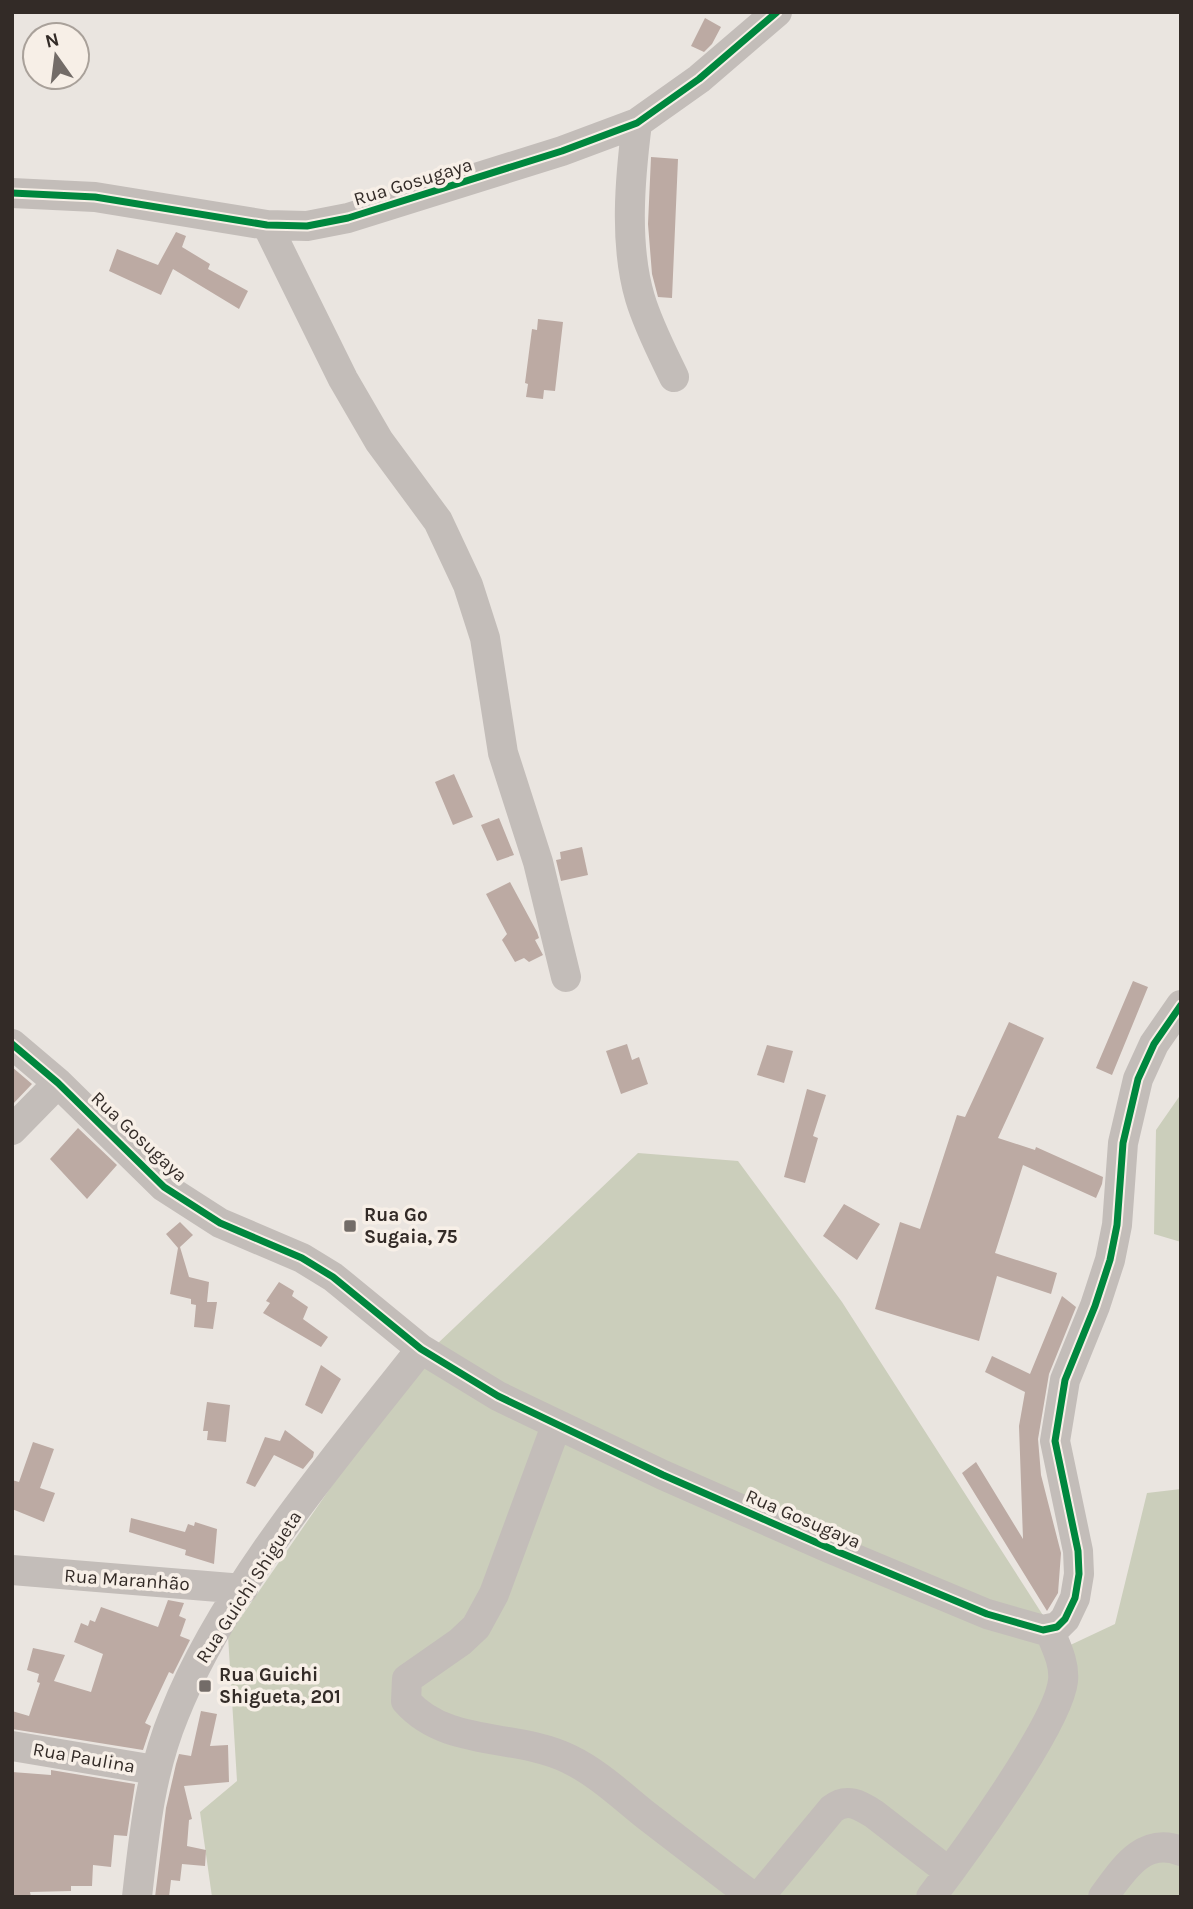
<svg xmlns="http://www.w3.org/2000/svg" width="1193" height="1909" viewBox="0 0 1193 1909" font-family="Karla,sans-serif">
<rect width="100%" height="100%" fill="#eae5e0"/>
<!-- green -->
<path fill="#cbcebb" d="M1181 1094V1242L1154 1234 1156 1130Z
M638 1153 738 1161 842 1302 1064 1648 1115 1624 1147 1493 1181 1489V1897H212L200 1812 237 1781 228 1636 416 1364Z"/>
<!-- building -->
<path fill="#bcaaa3" d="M705 18 721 27 712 44 704 52 691 46Z
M651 157 678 159 672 298 658 297 652 274 648 224Z
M176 232 186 236 182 247 210 264 208 269 248 291 239 309 173 269 161 295 109 271 117 249 158 265Z
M538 319 563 322 555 391 544 390 543 399 526 397 528 384 525 383 532 329 537 330Z
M454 774 473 817 453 825 435 782Z
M499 818 514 855 497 861 481 825Z
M582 847 588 875 561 881 556 860 561 859 560 852Z
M510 882 537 932 539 938 535 940 543 955 529 962 524 958 515 962 502 940 507 934 486 894Z
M1133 981 1148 987 1112 1075 1096 1068Z
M1009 1022 1044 1038 998 1138 1035 1150 1036 1147 1103 1177 1102 1184 1096 1198 1023 1165 995 1253 1057 1273 1051 1294 997 1276 979 1341 875 1309 900 1222 920 1229 957 1115 965 1117Z
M627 1044 632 1060 639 1057 648 1084 621 1094 606 1051Z
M767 1045 793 1051 784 1083 757 1075Z
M12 1067 32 1084 12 1105Z
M807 1089 826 1095 813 1136 818 1138 805 1183 784 1177Z
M78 1128 117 1165 87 1199 50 1159Z
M844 1204 880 1224 857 1260 823 1236Z
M180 1222 193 1235 180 1247 189 1277 209 1282 207 1302H217L213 1329 194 1327 196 1305 191 1304V1299L170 1294 178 1248 166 1234Z
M279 1282 294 1291 292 1296 308 1307 303 1319 328 1337 321 1347 263 1313 270 1303 266 1301Z
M1062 1296 1076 1307 1049 1374 1038 1439 1041 1475 1061 1553 1058 1593 1047 1611 962 1473 976 1462 1023 1539 1019 1426 1025 1392 985 1372 992 1356 1030 1374Z
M321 1365 341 1379 322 1414 305 1405Z
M207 1402 230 1405 226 1442 207 1440 208 1431H203Z
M285 1430 314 1452 313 1457 303 1469 274 1455 255 1487 246 1483 265 1437 280 1441Z
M33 1442 54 1449 40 1488 55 1493 44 1522 12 1509V1480L19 1482Z
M131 1518 185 1532 188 1524 194 1526 195 1522 217 1529 214 1564 185 1555 186 1550 129 1532Z
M168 1600 184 1603 179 1616 186 1619 180 1636 190 1640 173 1674 169 1672 145 1723 151 1726 143 1750 12 1729V1711L29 1716 40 1683 37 1682 39 1674 27 1670 33 1648 65 1655 54 1681 91 1692 103 1654 74 1642 81 1623 88 1626 90 1620 95 1622 101 1607 158 1627Z
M201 1711 217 1714 210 1746 228 1745 229 1782 184 1786 192 1819 189 1820 187 1846 206 1850 205 1866 182 1864 180 1881 171 1880 169 1897H155L166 1808 176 1764 179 1754 191 1756Z
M51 1770 135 1784 127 1836 114 1835 111 1867 93 1865 92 1886H71V1891L30 1892 31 1897H12V1772L51 1775Z"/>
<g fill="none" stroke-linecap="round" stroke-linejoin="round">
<!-- minor -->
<path stroke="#c3bdb9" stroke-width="30" d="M637 123C630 178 624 244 640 298 648 325 662 352 674 377
M12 193 95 197 267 225 307 226 348 218 562 151 637 123 699 79 777 12
M267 225 343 379 379 441 438 521 468 585 485 638 503 753 538 862 566 977
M12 1044 58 1083 164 1187 220 1223 302 1258 333 1277 421 1349 498 1396 663 1475 829 1548 987 1614 1043 1630 1057 1627 1065 1619 1075 1598 1079 1574 1078 1551 1055 1441 1065 1380 1095 1306 1110 1260 1117 1225 1123 1143 1138 1079 1154 1044 1181 1005
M12 1130 58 1083
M556 1426 494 1594 476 1627 460 1642 407 1679 406 1701C447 1748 517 1733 569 1759 598 1773 622 1796 647 1816 682 1843 717 1870 753 1897
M12 1570 243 1589
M12 1746 155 1770
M137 1897C144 1835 150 1773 174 1715 224 1588 336 1457 421 1349
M759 1897 832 1809C847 1797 860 1805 874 1814L949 1872
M931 1897C962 1856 1058 1725 1063 1681 1065 1662 1055 1645 1049 1629
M1103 1897C1123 1870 1143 1836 1181 1851"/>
<!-- cycleway casing -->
<g stroke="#f7efe7" stroke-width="11">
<path id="cycleway" d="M12 193 95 197 267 225 307 226 348 218 562 151 637 123 699 79 777 12
M12 1044 58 1083 164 1187 220 1223 302 1258 333 1277 421 1349 498 1396 663 1475 829 1548 987 1614 1043 1630 1057 1627 1065 1619 1075 1598 1079 1574 1078 1551 1055 1441 1065 1380 1095 1306 1110 1260 1117 1225 1123 1143 1138 1079 1154 1044 1181 1005"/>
</g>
<!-- cycleway -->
<use href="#cycleway" stroke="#00873e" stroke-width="7"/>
</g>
<!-- markers -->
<g fill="#736c68" stroke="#f7efe7" stroke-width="2.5">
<rect x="343" y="1219" width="14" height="14" rx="3.5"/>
<rect x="198" y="1679" width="14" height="14" rx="3.5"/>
</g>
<g text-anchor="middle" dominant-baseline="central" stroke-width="7" stroke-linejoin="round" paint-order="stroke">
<!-- street labels -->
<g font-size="19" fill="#332b27" stroke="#f7efe7">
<text transform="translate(413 182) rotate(-17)">Rua Gosugaya</text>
<text transform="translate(139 1137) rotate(43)">Rua Gosugaya</text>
<text transform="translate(803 1519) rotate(23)">Rua Gosugaya</text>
<text transform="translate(127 1580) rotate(4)">Rua Maranhão</text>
<text transform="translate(249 1587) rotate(-57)">Rua Guichi Shigueta</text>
<text transform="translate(84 1758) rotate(10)">Rua Paulina</text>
</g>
<!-- poi labels -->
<g font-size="19" font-weight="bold" fill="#332b27" stroke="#f7efe7" text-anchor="start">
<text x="364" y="1215">Rua Go<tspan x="364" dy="22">Sugaia, 75</tspan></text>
<text x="219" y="1675">Rua Guichi<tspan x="219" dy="22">Shigueta, 201</tspan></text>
</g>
</g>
<!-- border -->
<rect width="1193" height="1909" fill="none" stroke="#332b27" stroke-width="28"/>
<!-- north arrow -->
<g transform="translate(56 56) rotate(346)"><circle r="33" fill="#f7efe7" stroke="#a9a19a" stroke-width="2"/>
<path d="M0-5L12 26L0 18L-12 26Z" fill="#736c68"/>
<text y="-10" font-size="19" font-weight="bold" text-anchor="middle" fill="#332b27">N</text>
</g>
</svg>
